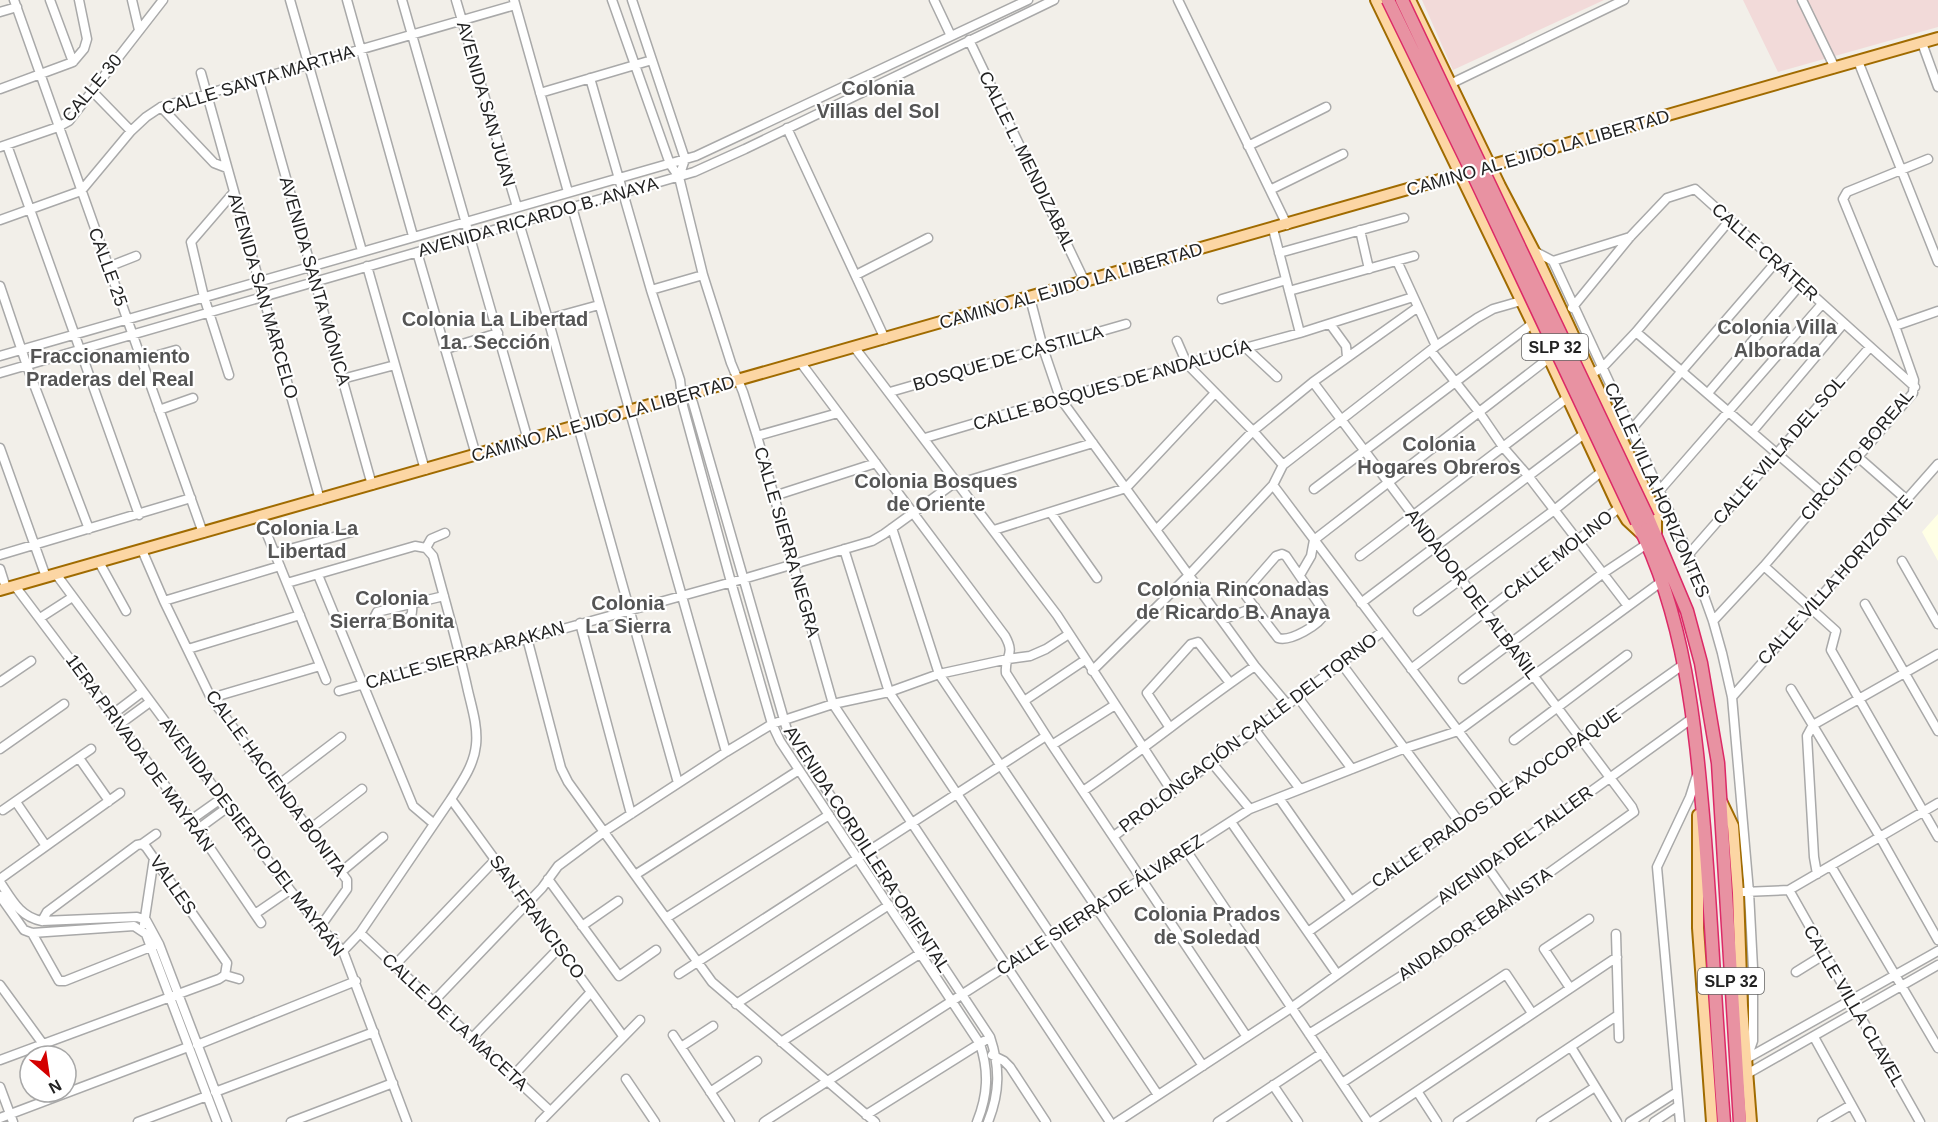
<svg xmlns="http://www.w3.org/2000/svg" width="1938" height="1122" viewBox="0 0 1938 1122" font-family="Arial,sans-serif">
<rect width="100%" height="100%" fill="#f2efe9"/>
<!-- commercial -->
<path fill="#f2dad9" d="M1422 0H1604L1453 70Z
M1743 0H1938V27L1778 72Z"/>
<!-- education -->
<path fill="#ffffe5" d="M1938 514V561L1922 532Z"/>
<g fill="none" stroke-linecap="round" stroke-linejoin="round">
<!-- minor casing -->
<g stroke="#a9a9a9" stroke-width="11">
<path id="minor" d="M14 0 203 533
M50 0 73 62
M132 0 139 30
M290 0 362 251
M347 0 413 236
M402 0 528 440
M456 0 517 207
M514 0 568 192
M612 0 670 164 679 177 703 275 731 363 743 392 757 436 833 704 1110 1122
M632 0 685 159 679 177
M934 0 951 36
M1178 0 1287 225
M1802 0 1835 68
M0 12 17 7
M969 40 1085 282
M1922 43 1938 87
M1858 61 1938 262
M201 73 320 500
M258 78 372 485
M590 78 651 290 680 380 683 406 731 582 772 724 780 741 980 1044C989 1071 988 1095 977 1122
M1446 86 1624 0
M0 89 73 62 84 49 87 39 79 0
M92 91 131 131
M540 93 652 60
M161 107 214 163 227 168
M787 128 885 339
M7 145 139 515
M1248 146 1326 107
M0 147 58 127 69 121 163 0
M1270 190 1343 154
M572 207 726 752
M0 220 81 191 131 131 146 117 161 107 515 5
M519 223 548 319 678 783
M1273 229 1300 333
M1360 230 1369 269
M1534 251 1553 261 1689 554 1713 621 1722 653 1732 697 1749 892 1753 968V1041L1747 1058
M417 252 476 455
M1279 253 1404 218
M1397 261 1436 346
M1553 261 1630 237
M367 266 425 470
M108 267 136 256
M856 275 928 238
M0 286 27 366 89 529
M651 290 703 275
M1289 291 1414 256
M1030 298 1043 348 1060 398 1255 666 1287 704
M1222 299 1286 280
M1572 308 1630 237 1667 198 1695 189 1915 387
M548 319 599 305
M1330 324 1346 346 1347 357
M1895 326 1938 311
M1636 332 1825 495
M1177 341 1187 364 1253 431 1283 465
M855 348 1057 615 1173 793
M1246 348 1277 377
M446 349 498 333
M1431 351 1479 412 1503 447 1529 477 1628 606
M0 356 696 156 1028 0
M141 360 176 350
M801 363 1005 636C1016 656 1004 655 1006 673L1052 745 1247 1037
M0 373 694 172 745 149 1054 0
M1591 374 1603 367 1636 332 1730 220
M229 375 204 297 191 242 234 192
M342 379 395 365
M688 391 693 403 787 730 990 1037C1000 1067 1000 1092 988 1122
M890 392 1126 324
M1708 393 1801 284
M159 410 193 398
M1631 430 1776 262
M1752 432 1844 323
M757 436 838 413
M925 438 1060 398 1300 333 1413 297
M0 448 46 577
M1858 457 1907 500
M1273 485 1505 793
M1314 489 1532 324
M1660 490 1822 304
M774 496 876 463
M1051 513 1097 578
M260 517 326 680
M892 528 939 674 1203 1066
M1157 529 1253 431 1313 382 1418 307
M994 530 1126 488 1215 393
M426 548 431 539 445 533
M844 549 889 692 1158 1095
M142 550 164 601 211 698 347 880V889L320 927
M275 553 352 532
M1282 554 1286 556 1325 613C1320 625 1290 642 1278 638L1246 596 1249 587 1276 556Z
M1689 554 1870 347
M0 555 191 498
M1360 556 1567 398
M1902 561 1938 624
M99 562 126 611
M1764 566 1836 631 1831 650 1938 837
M0 569 6 588
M56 574 290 890 320 927 343 951 407 1122
M318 575 413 806 433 823
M1300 575 1311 556 1314 540 1549 358
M287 583 415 546 426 548
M15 586 191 820 261 923
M164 601 280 566
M1361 603 1584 434
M1865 604 1938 731
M412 605C412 608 413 612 411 615 408 621 383 626 377 624L374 618 377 612 444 596
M1418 611 1553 511 1601 472
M40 618 71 598
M1222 620 1255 607
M1713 621 1764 566 1913 393 1914 380 1895 326 1843 199 1847 192 1928 159
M580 623 631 814
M527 638 561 768 568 782 712 982 875 1122
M188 649 300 615
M1341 663 1460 823
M1411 669 1619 508
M1092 671 1189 575 1273 485 1283 465 1436 346 1477 318 1493 309 1521 301
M1463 679 1602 574 1647 544
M0 682 31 661
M1791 689 1880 837 1938 940
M339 691 743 579 872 541 884 534 950 486 1093 443
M1297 696 1352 769
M1732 697 1938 464
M211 698 320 666
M1024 701 1085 660
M113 714 142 692
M120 724 150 702
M1813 725 1807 736 1814 857 1817 874
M1813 725 1938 654
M1170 728 1147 693 1191 644 1198 642 1230 683
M1255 730 1300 789
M1514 740 1627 655
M1052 745 1115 705
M0 749 64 704
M79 758 107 798 108 802
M1212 763 1250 809
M278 785 341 737
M1083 791C1142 751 1196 706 1255 666
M1279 798 1351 901
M451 799 623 1036
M16 802 46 846
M3 810 91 749
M191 820 222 798
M1231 822 1337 974
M198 829 228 807
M310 829 362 789
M1114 836 1255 730 1383 631
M142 844 146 847 227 963 225 975
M1186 850 1368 1122
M1487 866 1511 900
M1831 866 1938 1048
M341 872 383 837
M635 875 799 770
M0 879 120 793
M548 879 619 976 656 950
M0 882C12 900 20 917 42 921L137 917 146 920 159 944 227 1122
M1789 890 1920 1122
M1743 892 1789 890 1938 803
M0 896 24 930 32 933 134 926 146 934 217 1122
M255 914 290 890
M666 918 829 815
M42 921 47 912 137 845 142 844 156 834
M144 924 154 858
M582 926 618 901
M1308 932 1684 664
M32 933 59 981H65L153 946
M360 933 550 1111
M1616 934 1619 1038
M343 951 360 933 451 799C462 782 474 765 476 745 478 727 472 708 468 691 458 645 445 601 433 556L426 548
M395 965 495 860
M1796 972 1825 954
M679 974 1046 736
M225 975 239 979
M0 985 43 1044
M1570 988 1544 949 1589 919
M434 1001 542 888 558 866 605 831 726 752 772 724 833 704 889 692 939 674 1008 659 1030 656 1046 649 1069 634
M736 1004 889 905
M1309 1034 1430 958 1634 812 1632 807 1313 382
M673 1035 730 1122
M1814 1037 1861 1122
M472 1038 559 948
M781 1042 921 953
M197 1045 356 981
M681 1047 713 1026
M1571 1047 1617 1122
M992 1055 1004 1061 1010 1067 1046 1122
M1746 1059 1938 951
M0 1060 219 979 225 975
M1747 1074 1938 965
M513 1076 591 992
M626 1079 655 1122
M1342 1083 1506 974 1532 1013
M1273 1085 1298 1122
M0 1087 13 1122
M1417 1091 1437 1122
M215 1092 374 1032
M710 1092 757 1061
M866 1115 984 1041
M0 1118 188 1047
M138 1122 207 1096
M291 1122 393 1083
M540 1122 640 1020
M764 1122 1250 809 1403 749 1458 731 1661 582
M1117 1122 1291 1008 1694 717
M1218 1122 1322 1053
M1371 1122 1617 957
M1458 1122 1618 1015
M1541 1122 1595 1087
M1630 1122 1677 1092
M1654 1122 1678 1106
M1680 1122 1657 867 1690 797 1697 775
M1822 1122 1851 1105"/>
</g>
<!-- major casing -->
<g stroke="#a06b00" stroke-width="14">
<path id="major" d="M1376 0 1549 358 1616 502 1627 520 1641 533
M1410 0 1500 186 1534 251 1656 513V533
M0 590 1938 38
M1721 801 1733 826 1738 893 1742 1006 1751 1122
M1698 815V928L1712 1122"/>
</g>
<!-- highway casing -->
<g stroke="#dc2a67" stroke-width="15">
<path id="highway" d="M1648 518 1687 611 1701 663 1718 763 1740 1122
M1637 522C1685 617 1695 723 1704 827 1712 925 1716 1024 1724 1122"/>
</g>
<!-- minor -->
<use href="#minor" stroke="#fff" stroke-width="8"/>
<!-- major -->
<use href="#major" stroke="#fcd6a4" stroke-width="10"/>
<!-- highway -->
<use href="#highway" stroke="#e892a2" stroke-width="12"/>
<!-- highway-bridge casing -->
<g stroke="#dc2a67" stroke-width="15" stroke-linecap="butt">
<path id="highway-bridge" d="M1388 0 1472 172 1637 522
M1402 0 1648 518"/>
</g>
<!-- highway-bridge -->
<use href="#highway-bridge" stroke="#e892a2" stroke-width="12"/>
</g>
<g text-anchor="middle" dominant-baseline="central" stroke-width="4.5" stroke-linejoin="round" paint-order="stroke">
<!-- shield labels -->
<g fill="#fff" stroke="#646464" stroke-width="1.5">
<rect x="1522" y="334" width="66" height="26" rx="4.5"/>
<rect x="1698" y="968" width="66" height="26" rx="4.5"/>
</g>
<g font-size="16" font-weight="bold" fill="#222">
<text x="1555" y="347">SLP 32</text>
<text x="1731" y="981">SLP 32</text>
</g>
<!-- street labels -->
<g font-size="18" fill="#222" stroke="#fff">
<text transform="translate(258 80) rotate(-17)">CALLE SANTA MARTHA</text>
<text transform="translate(92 88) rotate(-50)">CALLE 30</text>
<text transform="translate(486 104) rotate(74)">AVENIDA SAN JUAN</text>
<text transform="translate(1538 153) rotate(-16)">CAMINO AL EJIDO LA LIBERTAD</text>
<text transform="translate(1027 161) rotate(64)">CALLE L. MENDIZABAL</text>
<text transform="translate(538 217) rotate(-16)">AVENIDA RICARDO B. ANAYA</text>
<text transform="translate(1765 252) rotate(42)">CALLE CRÁTER</text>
<text transform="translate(108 267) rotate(70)">CALLE 25</text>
<text transform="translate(315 281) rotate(74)">AVENIDA SANTA MÓNICA</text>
<text transform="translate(1071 286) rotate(-16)">CAMINO AL EJIDO LA LIBERTAD</text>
<text transform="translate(263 296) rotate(74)">AVENIDA SAN MARCELO</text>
<text transform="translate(1008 358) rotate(-16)">BOSQUE DE CASTILLA</text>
<text transform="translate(1112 385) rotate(-16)">CALLE BOSQUES DE ANDALUCÍA</text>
<text transform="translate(603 419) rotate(-16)">CAMINO AL EJIDO LA LIBERTAD</text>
<text transform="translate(1779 450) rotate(-49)">CALLE VILLA DEL SOL</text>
<text transform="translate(1857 455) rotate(-50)">CIRCUITO BOREAL</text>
<text transform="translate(1657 490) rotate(66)">CALLE VILLA HORIZONTES</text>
<text transform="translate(787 542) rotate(74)">CALLE SIERRA NEGRA</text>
<text transform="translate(1558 555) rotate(-38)">CALLE MOLINO</text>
<text transform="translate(1835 580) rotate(-48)">CALLE VILLA HORIZONTE</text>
<text transform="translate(1472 594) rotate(53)">ANDADOR DEL ALBAÑIL</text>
<text transform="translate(465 655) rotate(-16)">CALLE SIERRA ARAKAN</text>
<text transform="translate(1248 733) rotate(-37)">PROLONGACIÓN CALLE DEL TORNO</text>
<text transform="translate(140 753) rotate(54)">1ERA PRIVADA DE MAYRÁN</text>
<text transform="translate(276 783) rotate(54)">CALLE HACIENDA BONITA</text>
<text transform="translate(1496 798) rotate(-35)">CALLE PRADOS DE AXOCOPAQUE</text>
<text transform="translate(252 837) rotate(53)">AVENIDA DESIERTO DEL MAYRÁN</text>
<text transform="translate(1515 845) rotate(-36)">AVENIDA DEL TALLER</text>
<text transform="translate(867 849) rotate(57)">AVENIDA CORDILLERA ORIENTAL</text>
<text transform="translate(173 885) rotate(55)">VALLES</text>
<text transform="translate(1100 905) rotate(-33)">CALLE SIERRA DE ÁLVAREZ</text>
<text transform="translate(537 917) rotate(54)">SAN FRANCISCO</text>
<text transform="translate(1475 924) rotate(-35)">ANDADOR EBANISTA</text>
<text transform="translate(1854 1006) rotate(60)">CALLE VILLA CLAVEL</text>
<text transform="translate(455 1022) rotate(43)">CALLE DE LA MACETA</text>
</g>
<!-- neighbourhood labels -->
<g font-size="20" font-weight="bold" fill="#555" stroke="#fff">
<text x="878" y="88">Colonia<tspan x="878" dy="23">Villas del Sol</tspan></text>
<text x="495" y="319">Colonia La Libertad<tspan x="495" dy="23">1a. Sección</tspan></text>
<text x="1777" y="327">Colonia Villa<tspan x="1777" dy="23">Alborada</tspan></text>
<text x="110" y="356">Fraccionamiento<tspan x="110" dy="23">Praderas del Real</tspan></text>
<text x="1439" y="444">Colonia<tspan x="1439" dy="23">Hogares Obreros</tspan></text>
<text x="936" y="481">Colonia Bosques<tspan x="936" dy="23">de Oriente</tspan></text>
<text x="307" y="528">Colonia La<tspan x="307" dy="23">Libertad</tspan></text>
<text x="1233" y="589">Colonia Rinconadas<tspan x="1233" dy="23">de Ricardo B. Anaya</tspan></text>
<text x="392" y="598">Colonia<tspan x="392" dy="23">Sierra Bonita</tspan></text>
<text x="628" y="603">Colonia<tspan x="628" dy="23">La Sierra</tspan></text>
<text x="1207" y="914">Colonia Prados<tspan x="1207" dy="23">de Soledad</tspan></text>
</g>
</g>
<!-- north arrow -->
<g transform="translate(48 1074) rotate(151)"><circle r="28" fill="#ffffff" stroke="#a7a7a7" stroke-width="1.5"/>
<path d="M0-4.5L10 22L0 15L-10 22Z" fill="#d40000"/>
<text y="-9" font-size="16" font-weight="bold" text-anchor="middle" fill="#222222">N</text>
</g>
</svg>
